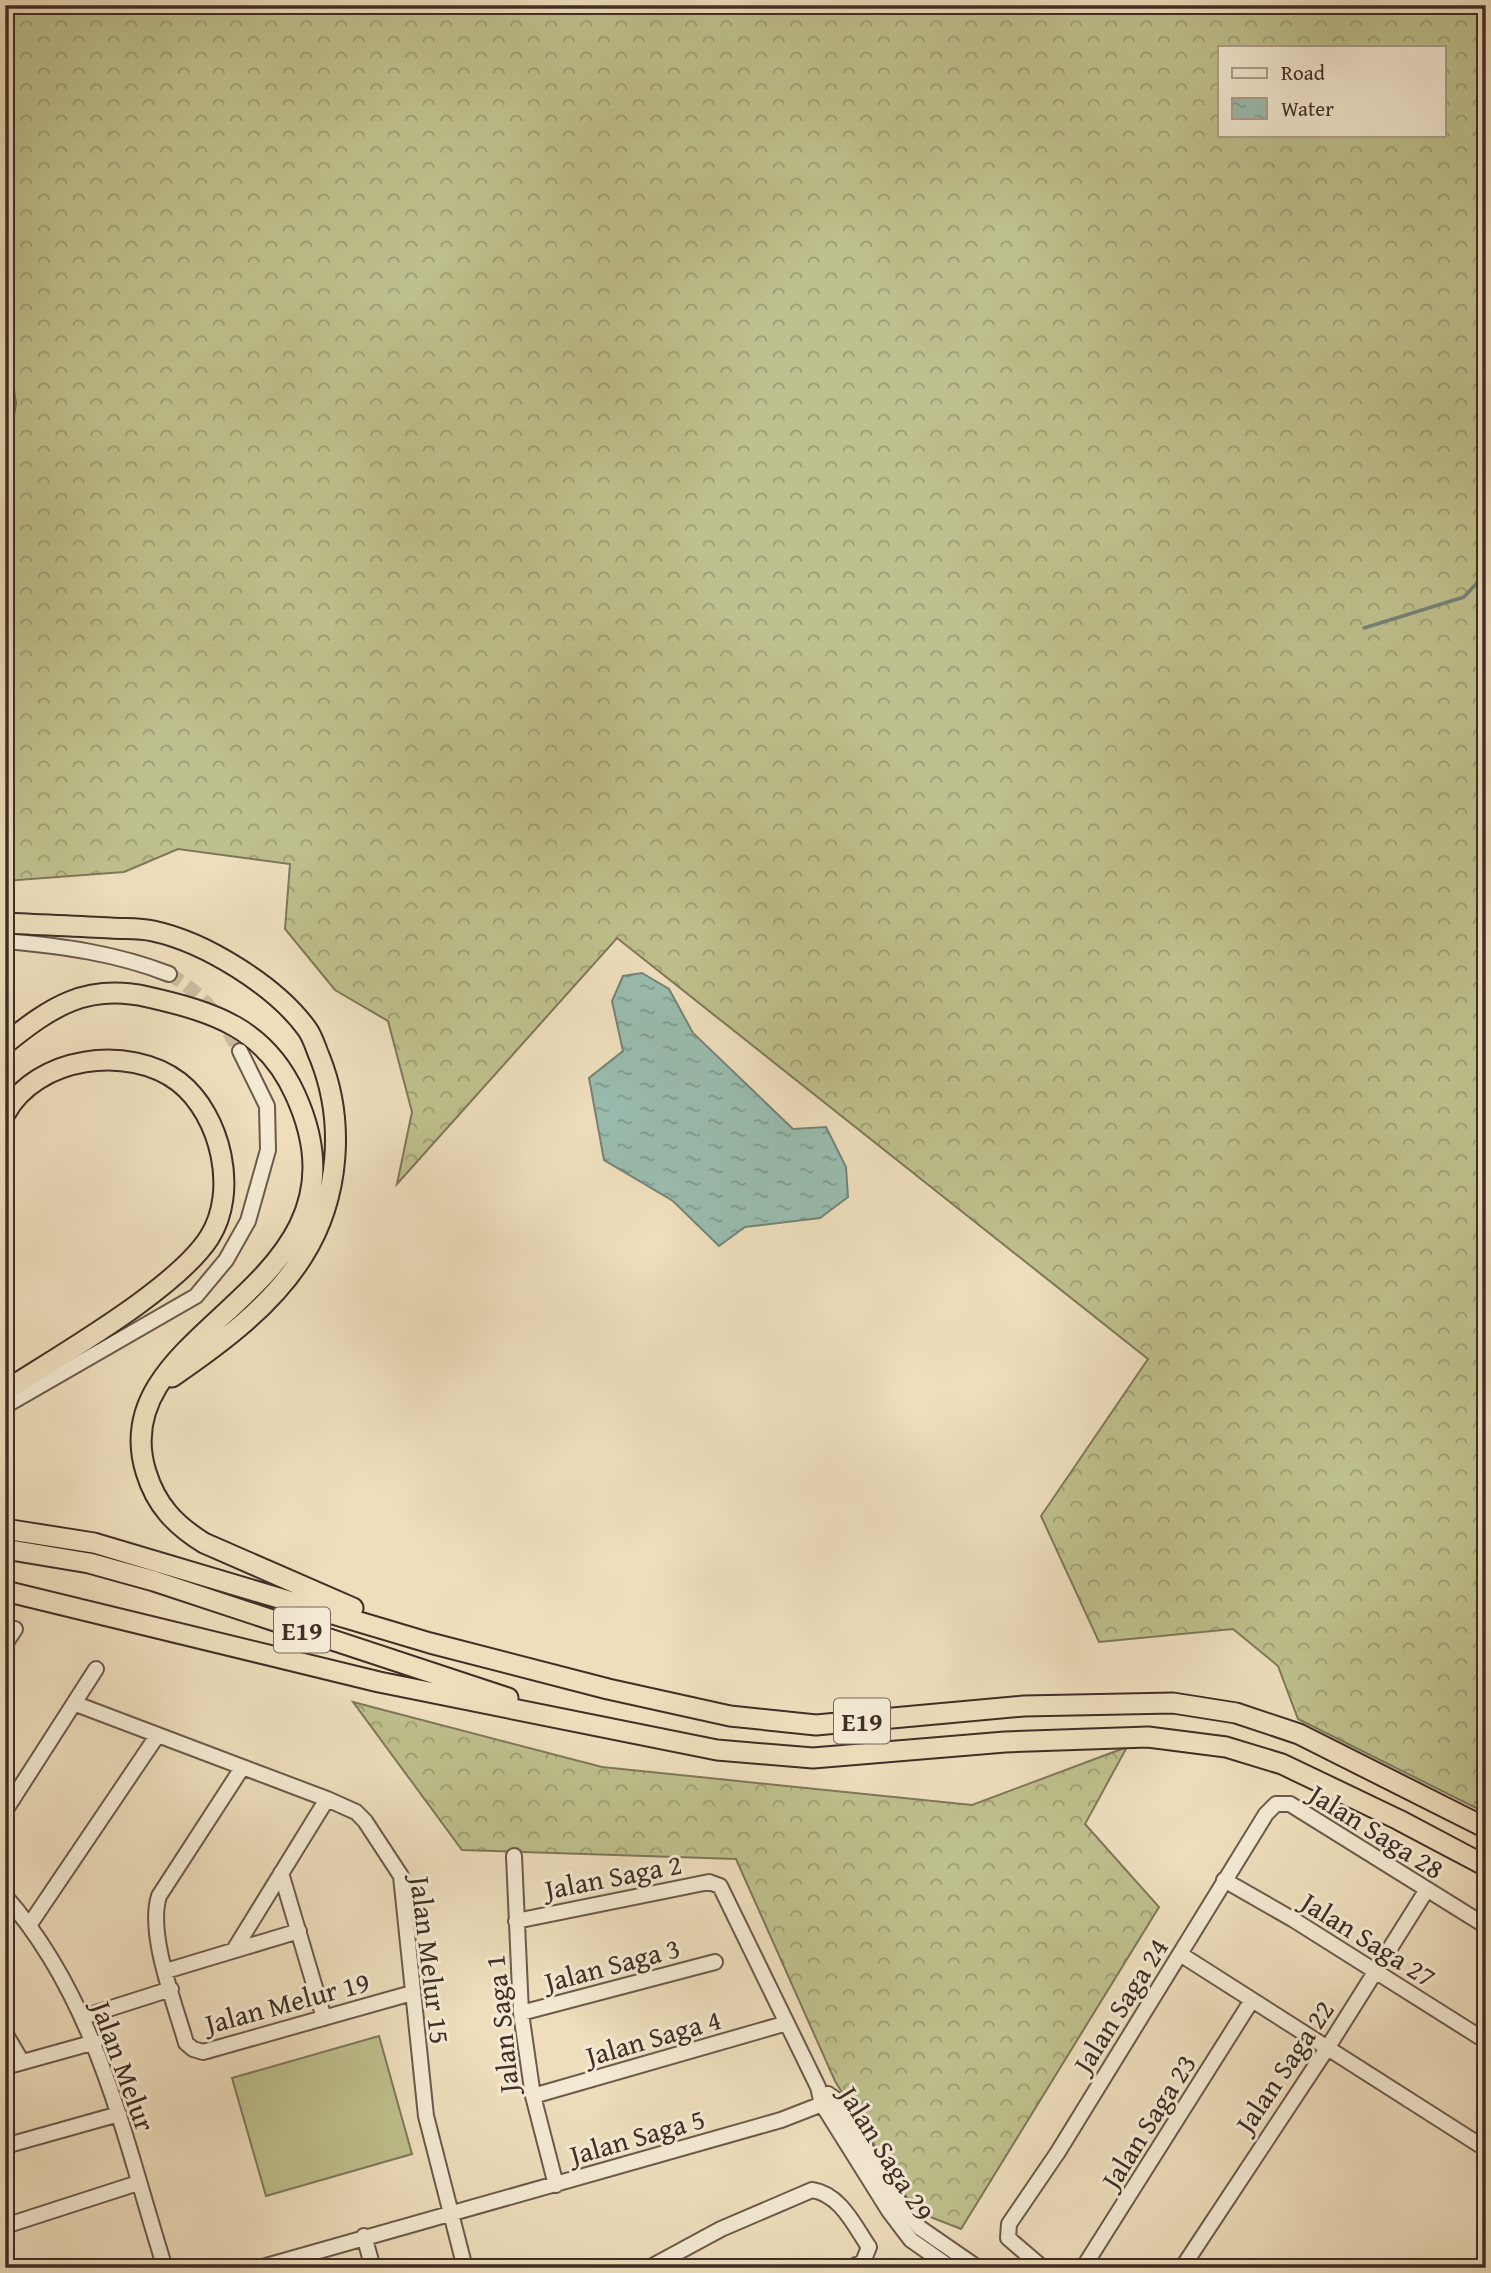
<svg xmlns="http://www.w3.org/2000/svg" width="1491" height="2273" viewBox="0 0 1491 2273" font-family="'Gentium Book Plus',serif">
<defs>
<pattern id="forest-crowns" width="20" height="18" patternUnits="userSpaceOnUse" patternTransform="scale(1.75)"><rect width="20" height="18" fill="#bec08d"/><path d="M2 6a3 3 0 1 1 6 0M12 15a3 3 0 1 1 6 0" fill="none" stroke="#9c9c73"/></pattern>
<pattern id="water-ripples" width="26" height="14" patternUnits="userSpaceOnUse" patternTransform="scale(1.75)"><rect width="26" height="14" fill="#99bcae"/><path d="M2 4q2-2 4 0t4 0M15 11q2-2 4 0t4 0" fill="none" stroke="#7e998e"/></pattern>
</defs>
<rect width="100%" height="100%" fill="#eedebc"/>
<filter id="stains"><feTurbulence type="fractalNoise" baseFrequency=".00286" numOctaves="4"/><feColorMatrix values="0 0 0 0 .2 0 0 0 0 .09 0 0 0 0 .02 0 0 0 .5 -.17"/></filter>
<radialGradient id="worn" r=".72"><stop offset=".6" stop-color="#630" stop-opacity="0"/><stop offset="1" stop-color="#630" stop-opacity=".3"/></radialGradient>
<!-- forest -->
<path fill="url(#forest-crowns)" stroke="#7f775a" stroke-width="2" fill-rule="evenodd" d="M5 5H1486V1813L1298 1719 1278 1666 1233 1629 1099 1642 1041 1516 1148 1359 617 938 397 1184 412 1112 388 1021 335 990 285 929 290 864 178 849 124 872 5 881V472L16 403 9 355 5 348ZM1220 47H1444V135H1220Z
M353 1702 602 1767 972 1805 1127 1747 1085 1824 1159 1907 961 2229 915 2211 835 2081 736 1859 462 1850Z"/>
<!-- pitch -->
<path fill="#bec08d" stroke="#7f775a" stroke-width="2" d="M379 2036 412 2154 266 2196 232 2078Z"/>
<!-- water -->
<path fill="url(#water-ripples)" stroke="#758378" stroke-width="2" d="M642 973 669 989 693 1033 793 1129 826 1127 846 1167 848 1197 820 1218 745 1227 719 1246 673 1201 604 1160 589 1078 623 1051 612 1001 623 976Z"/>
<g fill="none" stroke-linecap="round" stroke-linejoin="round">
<!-- stream -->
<path stroke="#758378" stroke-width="3.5" d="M1364 628 1464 597 1486 573"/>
<!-- minor-tunnel -->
<path stroke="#cbbb9e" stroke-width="14" stroke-dasharray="14 7" stroke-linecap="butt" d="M169 974C204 995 220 1016 240 1051"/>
<!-- minor casing -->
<g stroke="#6c5a4c" stroke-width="18">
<path id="minor" d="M5 941C62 946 115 953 169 974
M5 1406 196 1296 226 1260 248 1221 268 1150 267 1106 240 1051
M5 1644 15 1629
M76 1704 327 1799 356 1812 365 1821 401 1876 426 2116 465 2268
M242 1768 159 1896C147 1934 175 2004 186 2043L193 2049 203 2052 412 1993
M5 1811 96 1669
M514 1856 521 2013 533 2096 556 2185
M281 1873 324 2018
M1224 1880 1294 1920 1486 2041
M5 1896C97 2000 124 2138 165 2268
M516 1921 709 1882 720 1886 818 2087 822 2104 889 2211 911 2240 951 2268
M30 1924 157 1736
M234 1950 327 1799
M1180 1954 1486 2149
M166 1971 299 1931
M521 2013 715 1962
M83 2017 171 1989
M5 2033 22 2062
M5 2067 95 2042
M828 2094 835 2099 899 2202 920 2228 978 2268
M533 2096 787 2023
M5 2146 119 2114
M5 2226 138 2183
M364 2236 373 2268
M259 2268 781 2120 835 2099
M649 2268 721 2229 812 2190C840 2194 854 2225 869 2247L863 2262 850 2268
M1043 2268 1008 2238 1009 2224 1058 2152 1266 1814 1276 1804H1290L1486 1926
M1083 2268 1252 2000
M1182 2268 1328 2047 1426 1891"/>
</g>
<!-- highway casing -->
<g stroke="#402e27" stroke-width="23">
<path id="highway" d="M5 923C41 925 76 926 111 928 125 929 140 928 153 931 205 942 276 986 307 1029 313 1037 316 1049 320 1058 345 1121 340 1197 303 1256 272 1306 220 1344 172 1377
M5 1044C51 1007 86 983 148 997 214 1012 265 1028 295 1094 386 1292 100 1324 146 1472 156 1505 175 1525 204 1543L353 1608
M5 1114C36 1056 129 1044 179 1082 221 1115 239 1192 209 1238 175 1290 60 1355 5 1391
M5 1529 94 1543 430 1643 608 1689 730 1716 816 1725 1024 1706 1173 1703 1236 1713 1299 1734 1486 1828
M5 1549 89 1563 154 1581 508 1698
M5 1591 379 1682 717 1750 813 1758 1005 1742 1148 1737 1226 1747 1282 1764 1399 1820 1486 1866"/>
</g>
<!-- minor -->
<use href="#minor" stroke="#f4ead3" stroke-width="14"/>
<!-- highway -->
<use href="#highway" stroke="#eedebc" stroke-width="19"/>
</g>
<g text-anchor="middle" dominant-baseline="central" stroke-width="6" stroke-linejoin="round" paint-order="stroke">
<!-- shield labels -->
<g fill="#f4ead3" stroke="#76665b" stroke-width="2">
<rect x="274" y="1607.5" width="56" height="45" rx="5"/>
<rect x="834" y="1698.5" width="56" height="45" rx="5"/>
</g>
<g font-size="26" font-weight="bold" fill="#402e27">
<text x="302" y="1630">E19</text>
<text x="862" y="1721">E19</text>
</g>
<!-- street labels -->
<g font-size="28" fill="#402e27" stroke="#f4ead3">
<text transform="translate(1377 1831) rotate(32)">Jalan Saga 28</text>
<text transform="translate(613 1876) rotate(-11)">Jalan Saga 2</text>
<text transform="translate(1369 1939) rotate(32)">Jalan Saga 27</text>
<text transform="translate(431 1960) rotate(83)">Jalan Melur 15</text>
<text transform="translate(612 1964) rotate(-15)">Jalan Saga 3</text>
<text transform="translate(287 2002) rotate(-15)">Jalan Melur 19</text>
<text transform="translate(1120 2005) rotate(-58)">Jalan Saga 24</text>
<text transform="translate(501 2024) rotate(-96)">Jalan Saga 1</text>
<text transform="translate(653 2037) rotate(-16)">Jalan Saga 4</text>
<text transform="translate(124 2066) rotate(70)">Jalan Melur</text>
<text transform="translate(1284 2066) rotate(-56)">Jalan Saga 22</text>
<text transform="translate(1148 2121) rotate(-58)">Jalan Saga 23</text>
<text transform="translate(637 2136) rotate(-16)">Jalan Saga 5</text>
<text transform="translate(887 2153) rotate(58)">Jalan Saga 29</text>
</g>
</g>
<!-- margin -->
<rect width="1491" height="2273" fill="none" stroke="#eedebc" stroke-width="28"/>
<rect x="7" y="7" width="1477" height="2259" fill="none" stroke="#402e27" stroke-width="3.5"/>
<rect x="14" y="14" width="1463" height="2245" fill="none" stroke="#402e27" stroke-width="2"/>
<!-- legend -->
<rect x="1218" y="46" width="228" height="91" fill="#f4ead3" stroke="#ac9f8e" stroke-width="2"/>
<rect x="1232" y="68" width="35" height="10" fill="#f4ead3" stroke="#ac9f8e" stroke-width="2"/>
<text x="1281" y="80" font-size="21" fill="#402e27">Road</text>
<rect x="1232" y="98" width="35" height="21" fill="url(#water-ripples)" stroke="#ac9f8e" stroke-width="2"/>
<text x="1281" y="116" font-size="21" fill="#402e27">Water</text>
<rect width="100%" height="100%" filter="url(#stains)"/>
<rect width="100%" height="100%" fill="url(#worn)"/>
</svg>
